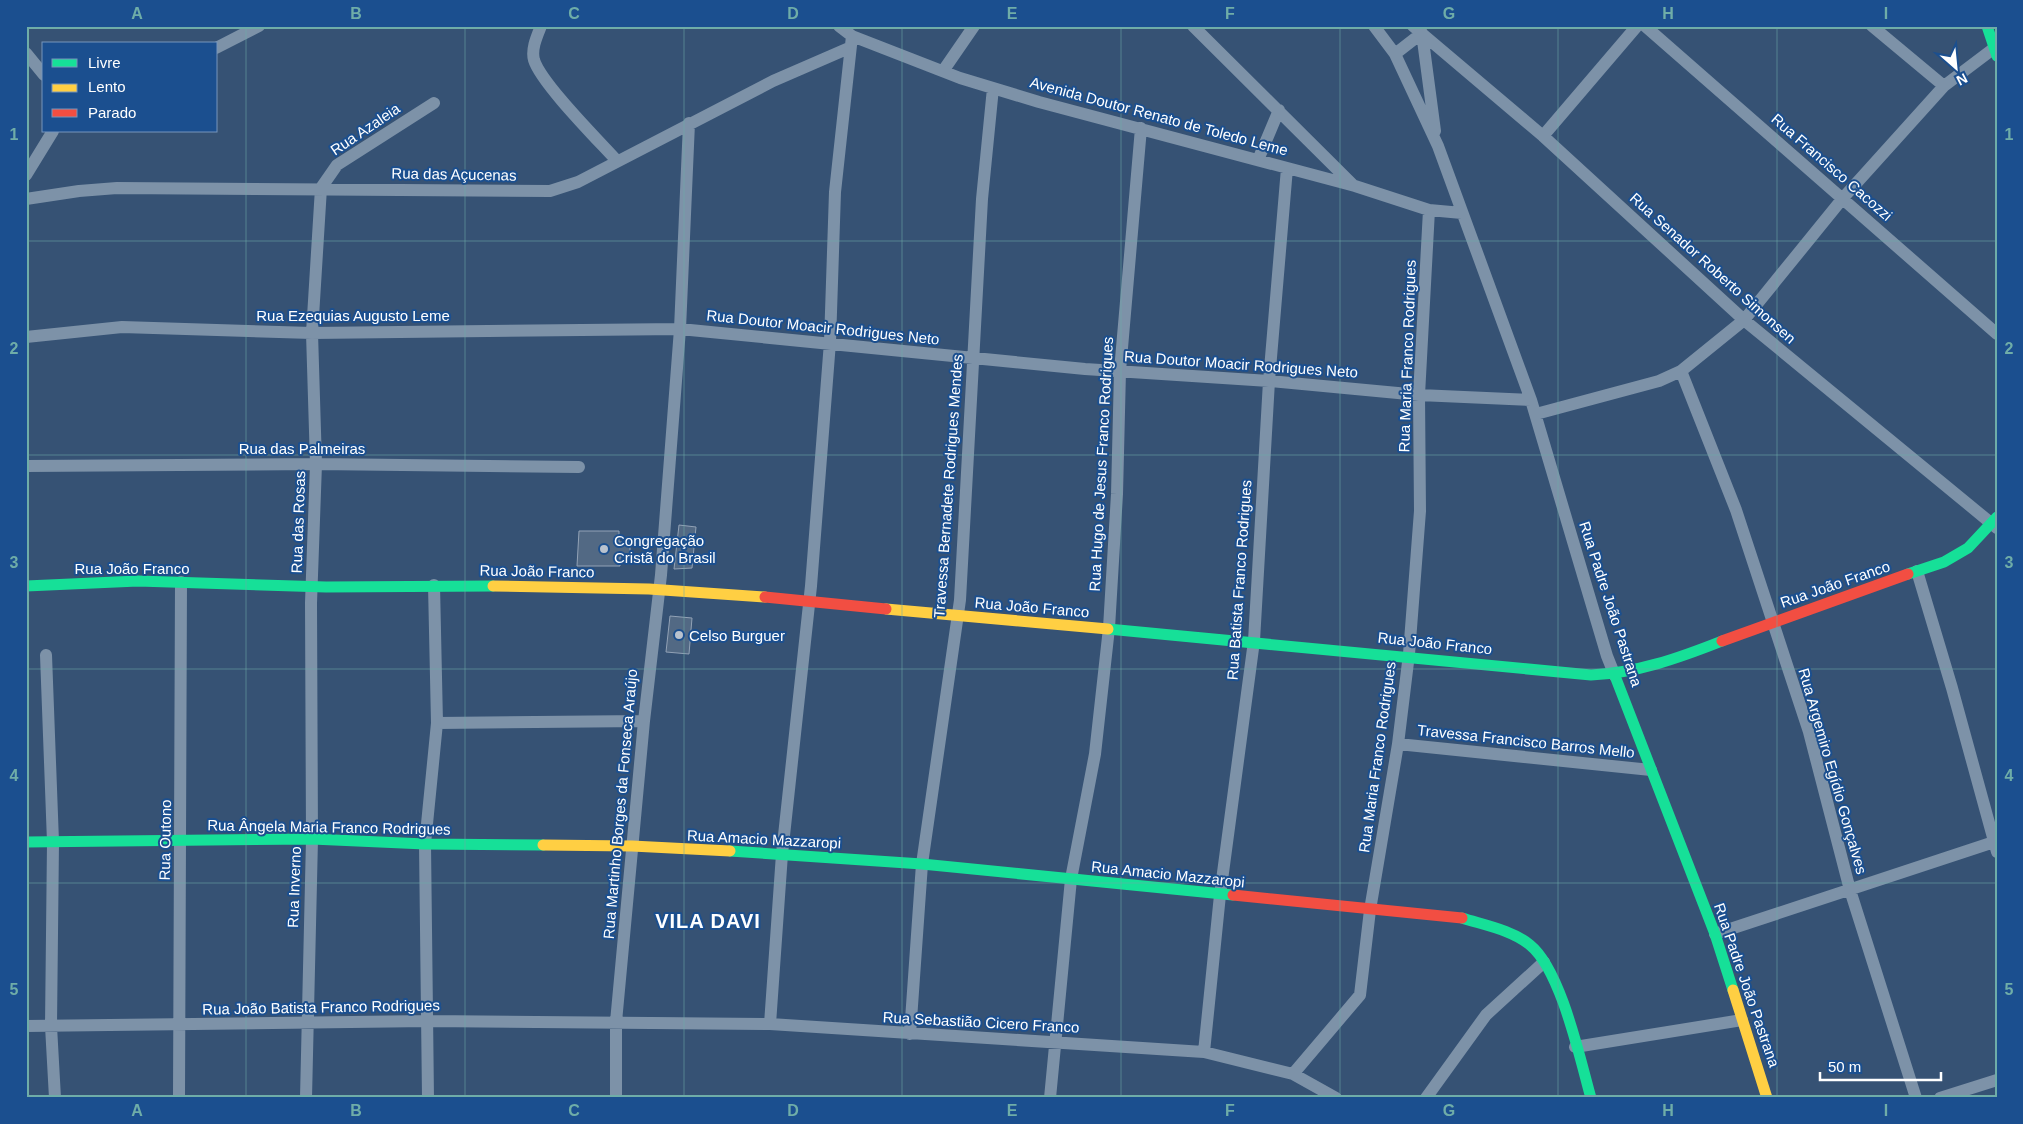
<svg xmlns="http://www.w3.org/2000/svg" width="2023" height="1124" viewBox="0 0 2023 1124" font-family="Arial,sans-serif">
<rect width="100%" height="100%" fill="#365274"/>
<!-- building -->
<path fill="#526984" stroke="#92a2b6" d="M679 525 696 527 692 568 674 569Z
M579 531H619V542H630V556L620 557V566H577Z
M670 616 692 618 689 654 666 652Z"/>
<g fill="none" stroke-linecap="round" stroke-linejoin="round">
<!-- street -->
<path stroke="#7d92a8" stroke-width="12" d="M541 26C537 36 531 49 534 60 541 83 598 140 617 161
M839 26 852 36 960 78 1039 102 1355 186 1429 210 1462 213
M1193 26 1353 185
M1374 26 1395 54 1438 146 1531 400 1607 656 1615 676
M1413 26 1543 136 1744 320 1997 528
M1645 26 1997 334
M1872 26 1944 86
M1422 33 1435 131
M216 48 259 26
M26 53 44 75
M1395 54 1422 33
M943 71 974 26
M1543 136 1637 26
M1258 160 1279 110
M26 175 53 131
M26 199 79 191 117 188 550 191 578 182 773 81 849 48
M26 337 122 327 312 333 680 329 1085 369 1269 381 1419 395 1531 400
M1681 371 1736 510 1809 732 1850 890 1916 1098
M1536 414 1659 381 1681 371 1744 320 1843 198 1944 86 1997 46
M26 466 316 464 579 467
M1917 571 1952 688 1997 852
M46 655 53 842 51 1026 55 1098
M437 723 644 721
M1398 744 1651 770
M1715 934 1997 841
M770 1024 782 854 811 586 830 342 835 192 852 36
M26 1026 428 1021 770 1024 1204 1052 1293 1074 1336 1098
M910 1034 922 864 960 600 982 199 993 88
M1575 1047 1742 1020
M1204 1052 1220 895 1254 641 1269 381 1287 168
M1293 1074 1360 995 1370 910 1398 744 1409 654 1420 511 1419 395 1429 210
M179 1098 181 582
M306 1098 312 839 311 603 316 464 312 333 321 188 337 165 434 103
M428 1098 425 844 437 723 434 585
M616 1098V1022L644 721 661 575 680 329 689 123
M1050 1098 1071 879 1095 754 1109 628 1117 494 1120 371 1141 128
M1426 1098 1486 1015 1544 962
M1940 1098 1997 1080"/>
<!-- fast -->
<path stroke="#16e098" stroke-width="11" d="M1987 26 1997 56
M1908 574 1944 562 1968 548 1997 517
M26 586 138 581 326 587 493 586
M1108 629 1591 675C1637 673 1679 658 1722 641
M1615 676 1715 934 1733 990
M26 842 312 839 425 844 543 845
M730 851 922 864 1233 895
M1462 918C1484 925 1512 930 1530 945 1561 970 1580 1059 1591 1098"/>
<!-- slow -->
<path stroke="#ffcf43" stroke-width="11" d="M493 586 649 589 765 597
M886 609 1108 629
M543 845 632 846 730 851
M1733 990 1767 1098"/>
<!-- jam -->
<path stroke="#f24e42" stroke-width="11" d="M765 597 886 609
M1722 641 1908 574
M1233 895 1462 918"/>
</g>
<!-- grid -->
<path fill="none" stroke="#6fada8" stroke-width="1" stroke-opacity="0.55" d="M246 26V1098M465 26V1098M684 26V1098M902 26V1098M1121 26V1098M1340 26V1098M1558 26V1098M1777 26V1098M26 241H1997M26 455H1997M26 669H1997M26 883H1997"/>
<!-- markers -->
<g fill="#b9c2ce" stroke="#1b4f8f" stroke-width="2">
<circle cx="604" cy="549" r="5"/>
<circle cx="679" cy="635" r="5"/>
</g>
<g text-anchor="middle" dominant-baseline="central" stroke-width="4" stroke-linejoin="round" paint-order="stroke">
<!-- street labels -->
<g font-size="15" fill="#fff" stroke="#1b4f8f">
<text transform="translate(1159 116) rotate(15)">Avenida Doutor Renato de Toledo Leme</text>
<text transform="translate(365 129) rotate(-34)">Rua Azaleia</text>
<text transform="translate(1832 167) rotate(41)">Rua Francisco Cacozzi</text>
<text transform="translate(454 174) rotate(1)">Rua das Açucenas</text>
<text transform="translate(1713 268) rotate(42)">Rua Senador Roberto Simonsen</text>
<text x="353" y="315">Rua Ezequias Augusto Leme</text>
<text transform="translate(823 327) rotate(6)">Rua Doutor Moacir Rodrigues Neto</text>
<text transform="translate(1407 356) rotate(-88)">Rua Maria Franco Rodrigues</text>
<text transform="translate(1241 364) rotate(4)">Rua Doutor Moacir Rodrigues Neto</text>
<text x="302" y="448">Rua das Palmeiras</text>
<text transform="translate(1101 464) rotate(-87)">Rua Hugo de Jesus Franco Rodrigues</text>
<text transform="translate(948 486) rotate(-86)">Travessa Bernadete Rodrigues Mendes</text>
<text transform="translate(298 522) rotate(-88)">Rua das Rosas</text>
<text x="132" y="568">Rua João Franco</text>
<text transform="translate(537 571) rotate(1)">Rua João Franco</text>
<text transform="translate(1239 580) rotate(-86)">Rua Batista Franco Rodrigues</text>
<text transform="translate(1835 584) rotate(-19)">Rua João Franco</text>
<text transform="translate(1611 604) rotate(72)">Rua Padre João Pastrana</text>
<text transform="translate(1032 607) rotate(5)">Rua João Franco</text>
<text transform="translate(1435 643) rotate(6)">Rua João Franco</text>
<text transform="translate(1526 741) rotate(6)">Travessa Francisco Barros Mello</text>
<text transform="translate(1377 757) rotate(-82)">Rua Maria Franco Rodrigues</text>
<text transform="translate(1833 771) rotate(74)">Rua Argemiro Egídio Gonçalves</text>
<text transform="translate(620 804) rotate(-85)">Rua Martinho Borges da Fonseca Araújo</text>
<text transform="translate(329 827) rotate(1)">Rua Ângela Maria Franco Rodrigues</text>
<text transform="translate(764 839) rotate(3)">Rua Amacio Mazzaropi</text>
<text transform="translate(165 840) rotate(-89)">Rua Outono</text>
<text transform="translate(1168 874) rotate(6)">Rua Amacio Mazzaropi</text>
<text transform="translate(294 887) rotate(-88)">Rua Inverno</text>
<text transform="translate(1747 985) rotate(71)">Rua Padre João Pastrana</text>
<text transform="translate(321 1007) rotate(-1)">Rua João Batista Franco Rodrigues</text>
<text transform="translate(981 1022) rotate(3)">Rua Sebastião Cicero Franco</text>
</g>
<!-- poi labels -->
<g font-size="15" fill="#fff" stroke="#1b4f8f" text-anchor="start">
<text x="614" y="540">Congregação<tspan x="614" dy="17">Cristã do Brasil</tspan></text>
<text x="689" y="635">Celso Burguer</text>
</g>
<!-- district labels -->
<g font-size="20" font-weight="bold" letter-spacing="1" fill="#fff" stroke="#1b4f8f">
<text x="708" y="921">VILA DAVI</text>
</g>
</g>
<!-- border -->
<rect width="2023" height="1124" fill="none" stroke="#1b4f8f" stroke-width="55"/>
<!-- legend -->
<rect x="42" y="42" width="175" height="90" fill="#1b4f8f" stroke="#7695bc"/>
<rect x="52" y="59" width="25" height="8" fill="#16e098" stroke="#7695bc"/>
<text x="88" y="68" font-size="15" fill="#ffffff">Livre</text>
<rect x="52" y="84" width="25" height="8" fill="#ffcf43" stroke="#7695bc"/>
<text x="88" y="92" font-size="15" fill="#ffffff">Lento</text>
<rect x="52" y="109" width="25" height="8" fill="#f24e42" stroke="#7695bc"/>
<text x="88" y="118" font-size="15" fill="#ffffff">Parado</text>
<!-- north arrow -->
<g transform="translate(1956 68) rotate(153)" stroke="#1b4f8f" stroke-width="4" paint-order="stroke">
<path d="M0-4L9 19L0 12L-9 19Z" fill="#ffffff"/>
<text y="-8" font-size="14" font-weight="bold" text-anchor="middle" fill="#ffffff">N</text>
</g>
<!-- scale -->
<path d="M1820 1072v8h121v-8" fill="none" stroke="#ffffff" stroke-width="2.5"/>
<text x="1828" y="1072" font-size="15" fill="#ffffff" stroke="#1b4f8f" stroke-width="4" paint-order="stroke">50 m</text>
<rect x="28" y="28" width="1968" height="1068" fill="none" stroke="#6fada8" stroke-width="2"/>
<g font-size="16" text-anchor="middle" font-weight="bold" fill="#6fada8">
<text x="137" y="19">A</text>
<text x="356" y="19">B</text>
<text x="574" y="19">C</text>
<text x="793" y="19">D</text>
<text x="1012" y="19">E</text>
<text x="1230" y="19">F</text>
<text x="1449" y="19">G</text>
<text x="1668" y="19">H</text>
<text x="1886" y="19">I</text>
<text x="14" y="140">1</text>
<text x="2009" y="140">1</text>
<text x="14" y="354">2</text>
<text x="2009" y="354">2</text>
<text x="14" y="568">3</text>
<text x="2009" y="568">3</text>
<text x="14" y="781">4</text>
<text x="2009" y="781">4</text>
<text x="14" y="995">5</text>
<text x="2009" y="995">5</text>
<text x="137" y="1116">A</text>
<text x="356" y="1116">B</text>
<text x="574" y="1116">C</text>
<text x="793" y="1116">D</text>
<text x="1012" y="1116">E</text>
<text x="1230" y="1116">F</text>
<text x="1449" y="1116">G</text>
<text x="1668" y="1116">H</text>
<text x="1886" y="1116">I</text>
</g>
</svg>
